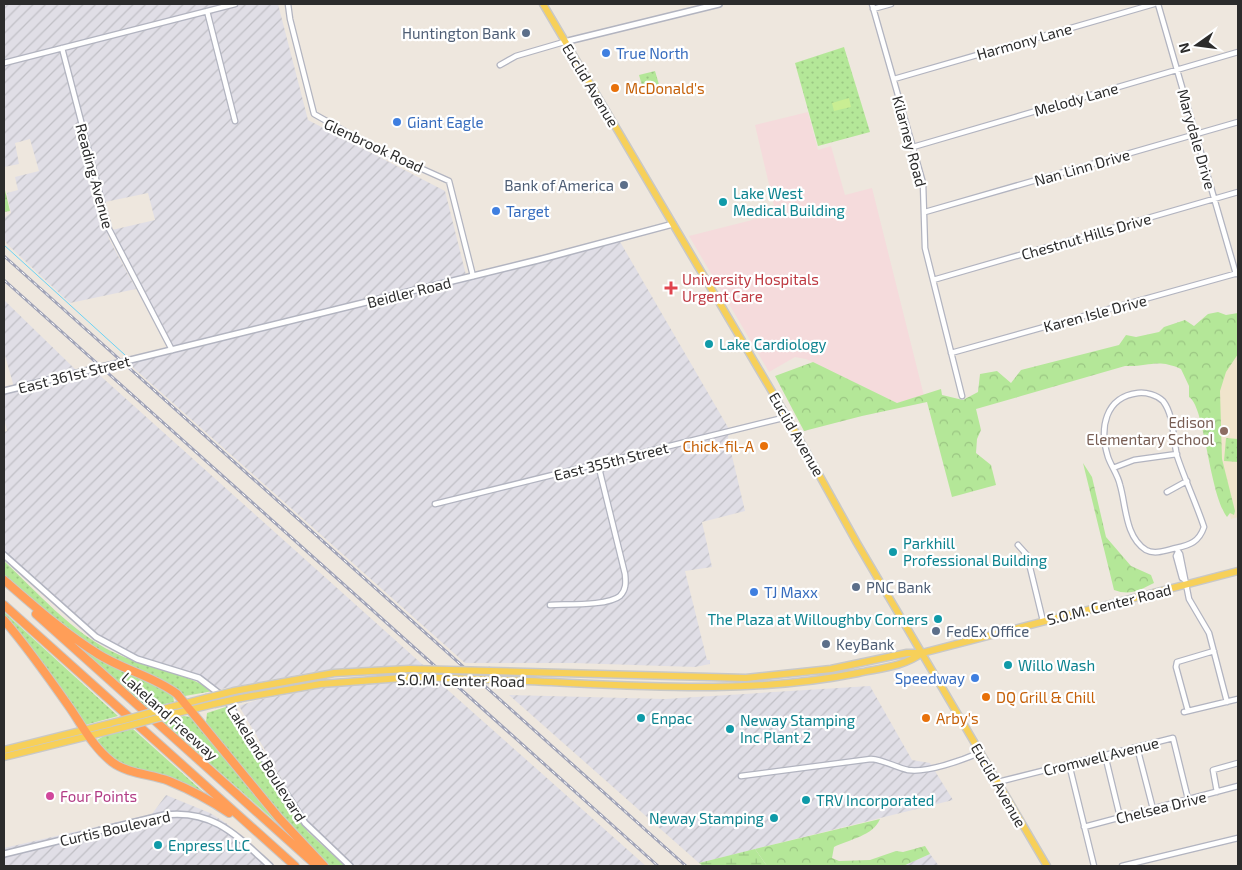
<svg xmlns="http://www.w3.org/2000/svg" width="1242" height="870" viewBox="0 0 1242 870" font-family="'Exo 2',sans-serif">
<defs>
<pattern id="industrial-furrows" width="10" height="10" patternUnits="userSpaceOnUse" patternTransform="scale(1.25)"><rect width="10" height="10" fill="#e0dee6"/><path d="M-1 1l2-2M0 10L10 0M9 11l2-2" fill="none" stroke="#c0bfc5"/></pattern>
<pattern id="grass-dots" width="8" height="8" patternUnits="userSpaceOnUse" patternTransform="scale(1.25)"><rect width="8" height="8" fill="#b4e798"/><path d="M2 2h.1M6 6h.1" fill="none" stroke="#9bc683" stroke-width="1.8" stroke-linecap="round"/></pattern>
<pattern id="forest-crowns" width="20" height="18" patternUnits="userSpaceOnUse" patternTransform="scale(1.25)"><rect width="20" height="18" fill="#b4e798"/><path d="M2 6a3 3 0 1 1 6 0M12 15a3 3 0 1 1 6 0" fill="none" stroke="#9bc683"/></pattern>
<pattern id="wetland-marsh" width="20" height="14" patternUnits="userSpaceOnUse" patternTransform="scale(1.25)"><rect width="20" height="14" fill="#b4e798"/><path d="M1 5h8M5 5V1M11 12h8M15 12V8" fill="none" stroke="#9bc683"/></pattern>
</defs>
<rect width="100%" height="100%" fill="#eee7de"/>
<!-- industrial -->
<path fill="url(#industrial-furrows)" d="M4 4H278L308 120 445 191 466 275 173 347 112 230 155 220 148 193 105 202 71 74 66 76 109 239 136 289 70 303 7 244 4 238V218L11 213 7 193 18 190 15 177 39 171 30 139 15 143 19 164 4 167Z
M619 240 729 429 728 439 745 511 702 522 712 567 685 571 707 660H710V664L695 667 573 663H465L128 363 400 297Z
M4 300 77 371 14 387 4 352Z
M95 371 423 665 366 667 313 672 221 689 185 670 137 656 103 638 4 552V432L7 431 4 418V394Z
M384 682 440 683 646 866H354L306 820 239 706 257 700 329 687Z
M870 686 912 760 930 763 953 800 699 863 509 695 665 699Z
M166 795 210 813 226 823 274 866H4V848L152 814Z
M930 854 939 866H903Z"/>
<!-- education -->
<path fill="#f0e4cc" d="M1238 323V517L1231 519 1186 336Z"/>
<!-- medical -->
<path fill="#f5dbdc" d="M808 112 818 150 831 146 845 195 872 188 924 396 897 403 806 359 795 357 769 372 689 236 776 214 755 125Z"/>
<!-- grass -->
<path fill="url(#grass-dots)" d="M844 47 870 132 818 146 795 63Z
M655 71 660 88 655 89 654 86 643 89 639 75Z
M1226 438 1238 439V462L1224 461Z
M4 561C36 591 73 633 113 652 145 668 183 671 213 691L185 696 101 654 63 625 4 575Z
M4 612 118 716 85 725 54 679 4 616Z
M82 647 173 695 174 702 147 708 80 649Z
M229 706 308 832 345 866H328L325 864 296 832 209 727 206 722 207 713Z
M184 716 191 717 277 823 162 721Z
M133 729 210 798 116 763 97 740 104 736Z"/>
<!-- forest -->
<path fill="url(#forest-crowns)" d="M1218 312 1226 315 1238 313V354L1226 372 1220 391 1222 459 1235 511 1234 515 1230 513 1227 517C1209 493 1205 406 1189 397V386L1181 369C1157 358 1149 367 1125 366L976 409 981 430 977 439 976 453 991 465 996 485 952 497 927 402 862 416 804 431 775 376 813 362 897 403 941 389 942 395 963 400 978 392 980 374 997 371 1011 383 1021 370 1119 345 1126 335 1136 337 1159 332 1164 327 1185 320 1194 326 1208 314Z
M1083 463 1092 477 1106 537 1131 566 1151 575 1154 583C1140 590 1130 596 1114 590Z
M880 819C873 836 850 839 834 847L832 858 839 861 870 860 896 851 903 852 925 846 930 854 903 866H767L755 849Z"/>
<!-- wetland -->
<path fill="url(#wetland-marsh)" d="M4 186 10 211 4 212Z
M755 849 767 866H703L699 863Z"/>
<!-- pitch -->
<path fill="#c9ee93" d="M849 98 851 107 834 111 832 103Z"/>
<g fill="none" stroke-linecap="round" stroke-linejoin="round">
<!-- stream -->
<path stroke="#6cd2f4" stroke-width="1" d="M4 245 125 355"/>
<!-- minor casing -->
<g stroke="#b2b4c0" stroke-width="7">
<path id="minor" d="M288 4 290 19 314 114 371 146 449 181 473 276
M872 4 923 183 925 248 962 396
M1158 4 1236 274
M873 9 891 4
M207 11 235 121
M62 48 109 229 172 350
M4 63 235 4
M500 65 516 56 564 42
M894 79 1154 4
M913 147 1238 52
M925 212 1238 122
M933 280 1238 192
M951 353 1238 273
M1113 468 1134 460 1177 454
M1167 492 1187 481
M435 504 787 417
M1018 545 1027 555 1043 621
M1176 548C1190 545 1199 542 1204 527 1196 503 1185 480 1177 456 1173 439 1174 415 1163 401 1157 395 1146 392 1138 393 1105 397 1099 428 1108 457 1111 466 1118 475 1120 485 1126 505 1125 537 1146 550 1155 555 1167 550 1176 548L1180 554 1189 599 1209 633 1227 702
M1178 552 1176 556 1182 578 1185 580
M550 605C566 604 608 606 620 596 626 590 626 583 625 574L598 464
M1188 711 1176 667 1177 662 1214 651
M1184 712 1238 699
M1137 747 1153 809
M1105 755 1120 817
M1069 764 1094 866
M741 776 871 759C884 760 895 767 908 770 927 773 963 760 981 752
M998 782 1173 738 1188 799
M1217 792 1213 770 1238 763
M1084 827 1238 786
M1122 866 1238 838"/>
</g>
<!-- tertiary casing -->
<g stroke="#b2b4c0" stroke-width="8">
<path id="tertiary" d="M564 42 719 4
M4 391 538 260 673 224
M4 555 96 637 137 659 199 678 225 698 305 823 350 866
M4 854 164 815C213 809 236 835 270 866"/>
</g>
<!-- primary casing -->
<g stroke="#c8c8c8" stroke-width="9">
<path id="primary" d="M543 4 787 417 857 543 1047 866
M490 671 746 678 831 669 907 653H922L1238 571
M499 680C619 684 739 697 858 673 881 668 903 667 922 653
M234 691 334 673 409 669
M241 698 321 684 415 677
M171 707 206 698
M177 713 214 704
M4 750 120 721
M4 757 113 730"/>
</g>
<!-- motorway casing -->
<g stroke="#c8c8c8" stroke-width="10">
<path id="motorway" d="M4 580C34 606 64 633 98 654 123 670 153 676 177 694L279 818 324 866
M4 605 295 866
M36 614 317 866
M4 620C28 648 49 678 70 708 83 727 93 747 112 762 128 774 150 774 169 781 191 790 210 800 229 813"/>
</g>
<!-- minor -->
<use href="#minor" stroke="#fff" stroke-width="4.5"/>
<!-- tertiary -->
<use href="#tertiary" stroke="#fff" stroke-width="5"/>
<!-- primary -->
<use href="#primary" stroke="#f7d059" stroke-width="6"/>
<!-- motorway -->
<use href="#motorway" stroke="#ff9e58" stroke-width="8"/>
<!-- rail casing -->
<g stroke="#a0a3b7" stroke-width="3">
<path id="rail" d="M4 256 686 866
M4 280 658 866"/>
</g>
<!-- rail -->
<use href="#rail" stroke="#fff" stroke-width="1" stroke-dasharray="4" stroke-linecap="butt"/>
<!-- primary-bridge casing -->
<g stroke="#c8c8c8" stroke-width="9" stroke-linecap="butt">
<path id="primary-bridge" d="M409 669 490 671
M415 677 499 680
M206 698 234 691
M214 704 241 698
M120 721 171 707
M113 730 177 713"/>
</g>
<!-- primary-bridge -->
<use href="#primary-bridge" stroke="#f7d059" stroke-width="6"/>
</g>
<!-- markers -->
<g fill="#5c6f8a" stroke="#fff" stroke-width="2">
<circle cx="526" cy="33" r="5"/>
<circle cx="624" cy="185" r="5"/>
<circle cx="856" cy="587" r="5"/>
<circle cx="936" cy="631" r="5"/>
<circle cx="826" cy="644" r="5"/>
</g>
<g fill="#3f7fe0" stroke="#fff" stroke-width="2">
<circle cx="606" cy="53" r="5"/>
<circle cx="397" cy="122" r="5"/>
<circle cx="496" cy="211" r="5"/>
<circle cx="754" cy="592" r="5"/>
<circle cx="975" cy="678" r="5"/>
</g>
<g fill="#e8710a" stroke="#fff" stroke-width="2">
<circle cx="615" cy="88" r="5"/>
<circle cx="764" cy="446" r="5"/>
<circle cx="986" cy="697" r="5"/>
<circle cx="926" cy="718" r="5"/>
</g>
<g fill="#0f9aa8" stroke="#fff" stroke-width="2">
<circle cx="723" cy="202" r="5"/>
<circle cx="709" cy="344" r="5"/>
<circle cx="893" cy="552" r="5"/>
<circle cx="938" cy="619" r="5"/>
<circle cx="1008" cy="665" r="5"/>
<circle cx="641" cy="718" r="5"/>
<circle cx="730" cy="729" r="5"/>
<circle cx="806" cy="800" r="5"/>
<circle cx="774" cy="818" r="5"/>
<circle cx="158" cy="845" r="5"/>
</g>
<path fill="#e0444e" stroke="#fff" stroke-width="2" d="M668.5 280.5h5v5h5v5h-5v5h-5v-5h-5v-5h5z"/>
<circle fill="#8d6e63" stroke="#fff" stroke-width="2" cx="1224" cy="431" r="5"/>
<circle fill="#d1479c" stroke="#fff" stroke-width="2" cx="50" cy="796" r="5"/>
<g text-anchor="middle" dominant-baseline="central" stroke-width="4.5" stroke-linejoin="round" paint-order="stroke">
<!-- service labels -->
<g font-size="15" fill="#4e5e75" stroke="#fff" text-anchor="start">
<text x="516" y="33" text-anchor="end">Huntington Bank</text>
<text x="614" y="185" text-anchor="end">Bank of America</text>
<text x="866" y="587">PNC Bank</text>
<text x="946" y="631">FedEx Office</text>
<text x="836" y="644">KeyBank</text>
</g>
<!-- street labels -->
<g font-size="15" fill="#2c2c2c" stroke="#fff">
<text transform="translate(1024 41) rotate(-16)">Harmony Lane</text>
<text transform="translate(591 85) rotate(59)">Euclid Avenue</text>
<text transform="translate(1076 99) rotate(-16)">Melody Lane</text>
<text transform="translate(1197 139) rotate(74)">Marydale Drive</text>
<text transform="translate(910 141) rotate(75)">Kilarney Road</text>
<text transform="translate(374 145) rotate(25)">Glenbrook Road</text>
<text transform="translate(1082 167) rotate(-16)">Nan Linn Drive</text>
<text transform="translate(95 176) rotate(75)">Reading Avenue</text>
<text transform="translate(1086 236) rotate(-16)">Chestnut Hills Drive</text>
<text transform="translate(409 292) rotate(-14)">Beidler Road</text>
<text transform="translate(1095 313) rotate(-15)">Karen Isle Drive</text>
<text transform="translate(74 374) rotate(-14)">East 361st Street</text>
<text transform="translate(797 434) rotate(60)">Euclid Avenue</text>
<text transform="translate(611 461) rotate(-14)">East 355th Street</text>
<text transform="translate(1109 604) rotate(-14)">S.O.M. Center Road</text>
<text transform="translate(461 680) rotate(1)">S.O.M. Center Road</text>
<text transform="translate(170 716) rotate(42)">Lakeland Freeway</text>
<text transform="translate(1101 756) rotate(-14)">Cromwell Avenue</text>
<text transform="translate(267 763) rotate(58)">Lakeland Boulevard</text>
<text transform="translate(999 785) rotate(60)">Euclid Avenue</text>
<text transform="translate(1161 807) rotate(-14)">Chelsea Drive</text>
<text transform="translate(115 828) rotate(-13)">Curtis Boulevard</text>
</g>
<!-- shop labels -->
<g font-size="15" fill="#366cbe" stroke="#fff" text-anchor="start">
<text x="616" y="53">True North</text>
<text x="407" y="122">Giant Eagle</text>
<text x="506" y="211">Target</text>
<text x="764" y="592">TJ Maxx</text>
<text x="965" y="678" text-anchor="end">Speedway</text>
</g>
<!-- food labels -->
<g font-size="15" fill="#c56008" stroke="#fff" text-anchor="start">
<text x="625" y="88">McDonald's</text>
<text x="754" y="446" text-anchor="end">Chick-fil-A</text>
<text x="996" y="697">DQ Grill &amp; Chill</text>
<text x="936" y="718">Arby's</text>
</g>
<!-- culture labels -->
<g font-size="15" fill="#0d838f" stroke="#fff" text-anchor="start">
<text x="733" y="193">Lake West<tspan x="733" dy="17">Medical Building</tspan></text>
<text x="719" y="344">Lake Cardiology</text>
<text x="903" y="543">Parkhill<tspan x="903" dy="17">Professional Building</tspan></text>
<text x="928" y="619" text-anchor="end">The Plaza at Willoughby Corners</text>
<text x="1018" y="665">Willo Wash</text>
<text x="651" y="718">Enpac</text>
<text x="740" y="720">Neway Stamping<tspan x="740" dy="17">Inc Plant 2</tspan></text>
<text x="816" y="800">TRV Incorporated</text>
<text x="764" y="818" text-anchor="end">Neway Stamping</text>
<text x="168" y="845">Enpress LLC</text>
</g>
<!-- health labels -->
<g font-size="15" fill="#be3a42" stroke="#fff" text-anchor="start">
<text x="682" y="279">University Hospitals<tspan x="682" dy="17">Urgent Care</tspan></text>
</g>
<!-- education labels -->
<g font-size="15" fill="#785e54" stroke="#fff" text-anchor="end">
<text x="1214" y="422">Edison<tspan x="1214" dy="17">Elementary School</tspan></text>
</g>
<!-- hotel labels -->
<g font-size="15" fill="#b23c85" stroke="#fff" text-anchor="start">
<text x="60" y="796">Four Points</text>
</g>
</g>
<!-- border -->
<rect width="1242" height="870" fill="none" stroke="#2c2c2c" stroke-width="10"/>
<!-- north arrow -->
<g transform="translate(1197 45) rotate(256)" stroke="#ffffff" stroke-width="4" paint-order="stroke">
<path d="M0-4L9 19L0 12L-9 19Z" fill="#2c2c2c"/>
<text y="-8" font-size="14" font-weight="bold" text-anchor="middle" fill="#2c2c2c">N</text>
</g>
</svg>
